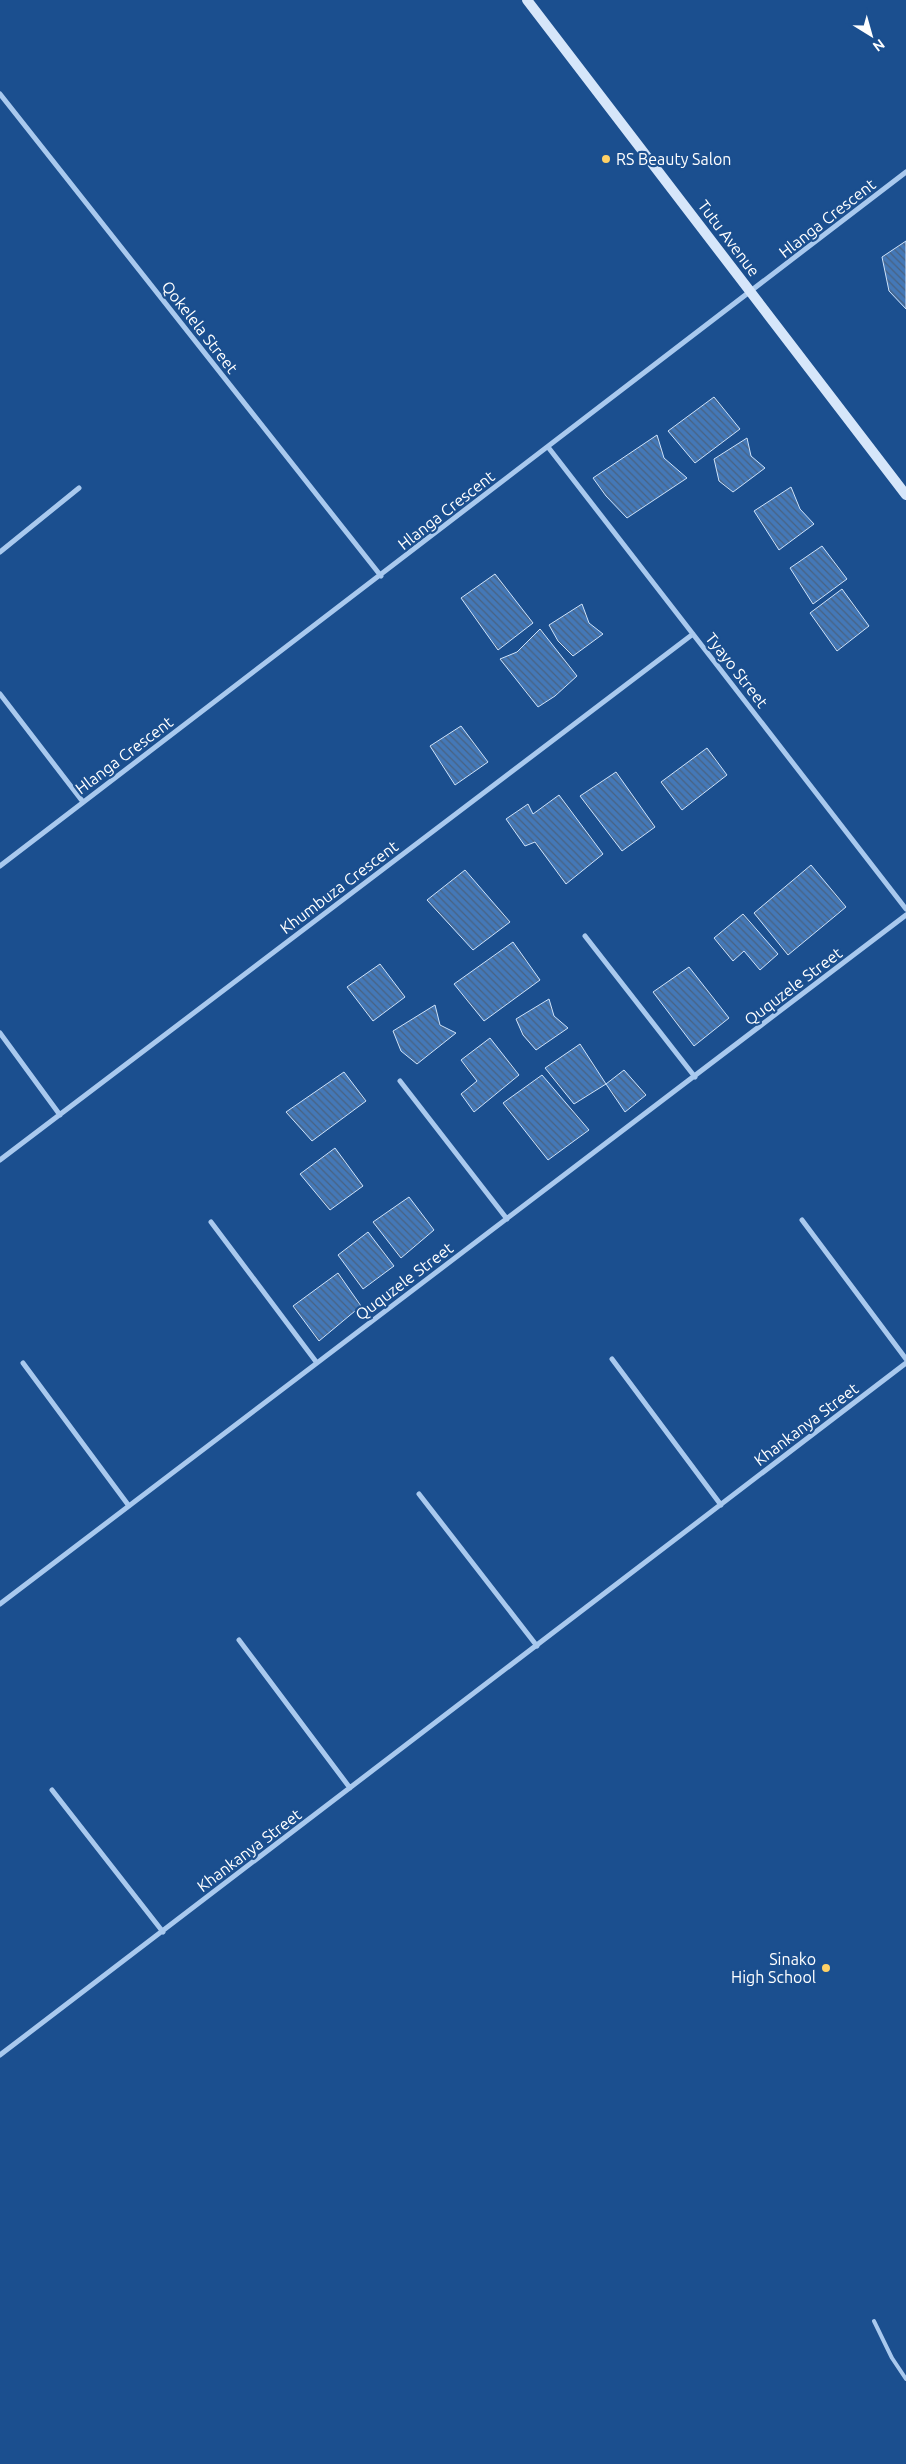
<svg xmlns="http://www.w3.org/2000/svg" width="906" height="2464" viewBox="0 0 906 2464" font-family="Ubuntu,sans-serif">
<defs>
<pattern id="building-back-hatch" width="6" height="6" patternUnits="userSpaceOnUse" patternTransform="scale(1.25)"><rect width="6" height="6" fill="#4478b7"/><path d="M-1 5l2 2M0 0l6 6M5-1l2 2" fill="none" stroke="#486282"/></pattern>
</defs>
<rect width="100%" height="100%" fill="#1b4f8f"/>
<!-- building -->
<path fill="url(#building-back-hatch)" stroke="#cfe3fa" d="M906 241V309L889 291 882 257Z
M714 397 740 429 695 463 668 431Z
M657 435 664 458 687 478 627 518 606 496 593 478Z
M747 438 751 456 765 468 733 492 719 481 714 459Z
M791 487 800 509 814 524 779 550 754 511Z
M822 546 847 579 813 604 790 568Z
M495 574 533 623 498 650 461 598Z
M842 589 869 626 837 651 810 613Z
M582 604 589 623 603 634 573 656 558 641 549 625Z
M540 629 577 676 555 696 538 707 500 659 517 652Z
M461 726 488 762 455 785 430 746Z
M707 748 727 775 682 810 661 782Z
M616 772 655 827 622 851 580 796Z
M559 795 603 854 566 884 535 842 525 846 506 819 528 804 533 814Z
M811 865 846 907 788 955 754 913Z
M465 870 510 922 473 950 427 900Z
M743 914 778 954 760 970 744 951 733 961 714 938Z
M513 942 540 980 484 1021 454 984Z
M380 964 405 997 373 1021 347 987Z
M689 967 729 1018 694 1046 653 992Z
M549 999 554 1016 568 1028 536 1050 523 1035 516 1019Z
M435 1005 440 1025 456 1033 417 1064 401 1051 393 1031Z
M490 1038 519 1075 474 1112 461 1094 477 1081 461 1060Z
M580 1044 606 1084 574 1104 545 1068Z
M624 1070 646 1095 625 1112 606 1084Z
M344 1072 366 1101 312 1141 286 1112Z
M542 1075 589 1130 548 1160 503 1103Z
M335 1148 363 1186 330 1210 300 1174Z
M409 1197 434 1230 401 1258 373 1222Z
M368 1232 394 1266 363 1289 338 1255Z
M338 1273 361 1306 319 1341 293 1306Z"/>
<g fill="none" stroke-linecap="round" stroke-linejoin="round">
<!-- lane -->
<path stroke="#a9c9ee" stroke-width="4" d="M874 2321 892 2358 906 2379"/>
<!-- street -->
<path stroke="#a9c9ee" stroke-width="5" d="M0 94 381 576
M548 447 906 909
M0 552 79 488
M0 694 83 802
M0 866 906 172
M585 936 695 1077
M0 1033 60 1115
M400 1081 507 1219
M0 1160 693 634
M802 1220 906 1359
M211 1222 317 1363
M612 1359 721 1505
M23 1363 129 1506
M419 1494 537 1646
M0 1604 906 915
M239 1640 350 1788
M52 1790 163 1932
M0 2055 906 1363"/>
<!-- secondary -->
<path stroke="#d6e6fa" stroke-width="10" d="M527 0 906 495"/>
</g>
<!-- markers -->
<g fill="#ffd166" stroke="#1b4f8f" stroke-width="2">
<circle cx="606" cy="159" r="5"/>
<circle cx="826" cy="1968" r="5"/>
</g>
<g text-anchor="middle" dominant-baseline="central" stroke-width="4.5" stroke-linejoin="round" paint-order="stroke">
<!-- poi labels -->
<g font-size="16" fill="#fff" stroke="#1b4f8f" text-anchor="start">
<text x="616" y="159">RS Beauty Salon</text>
<text x="816" y="1959" text-anchor="end">Sinako<tspan x="816" dy="18">High School</tspan></text>
</g>
<!-- street labels -->
<g font-size="16" fill="#fff" stroke="#1b4f8f">
<text transform="translate(827 218) rotate(-38)">Hlanga Crescent</text>
<text transform="translate(729 238) rotate(53)">Tutu Avenue</text>
<text transform="translate(200 327) rotate(52)">Qokelela Street</text>
<text transform="translate(446 510) rotate(-38)">Hlanga Crescent</text>
<text transform="translate(737 670) rotate(52)">Tyayo Street</text>
<text transform="translate(124 755) rotate(-37)">Hlanga Crescent</text>
<text transform="translate(339 887) rotate(-37)">Khumbuza Crescent</text>
<text transform="translate(793 986) rotate(-37)">Ququzele Street</text>
<text transform="translate(404 1281) rotate(-37)">Ququzele Street</text>
<text transform="translate(806 1424) rotate(-37)">Khankanya Street</text>
<text transform="translate(249 1850) rotate(-37)">Khankanya Street</text>
</g>
</g>
<!-- north arrow -->
<g transform="translate(871 35) rotate(143)" stroke="#1b4f8f" stroke-width="4" paint-order="stroke">
<path d="M0-4L9 19L0 12L-9 19Z" fill="#ffffff"/>
<text y="-8" font-size="14" font-weight="bold" text-anchor="middle" fill="#ffffff">N</text>
</g>
</svg>
